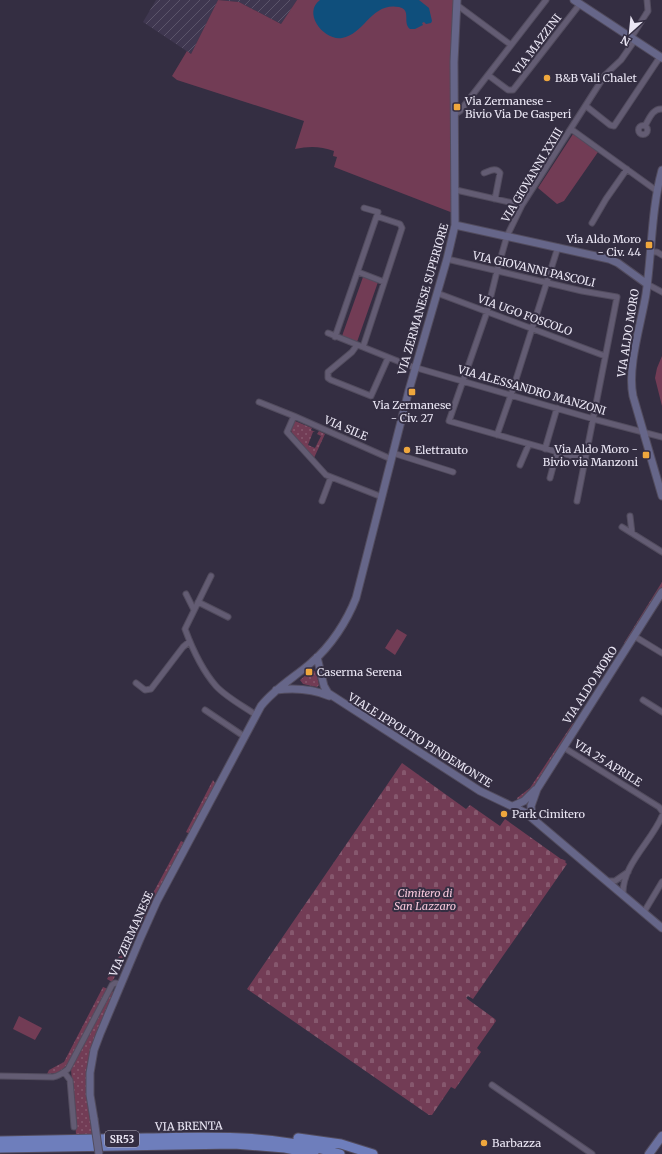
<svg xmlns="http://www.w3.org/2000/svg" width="662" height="1154" viewBox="0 0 662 1154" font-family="Merriweather,serif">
<defs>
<pattern id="industrial-furrows" width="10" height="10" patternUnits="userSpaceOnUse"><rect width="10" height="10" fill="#3f3750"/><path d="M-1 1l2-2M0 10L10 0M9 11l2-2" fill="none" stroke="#5b546a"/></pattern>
<pattern id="grass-dots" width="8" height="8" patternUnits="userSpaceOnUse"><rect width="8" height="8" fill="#723c55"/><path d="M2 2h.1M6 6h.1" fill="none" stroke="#86586e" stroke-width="1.8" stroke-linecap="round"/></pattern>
<pattern id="cemetery-stones" width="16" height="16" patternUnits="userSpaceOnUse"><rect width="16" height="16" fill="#723c55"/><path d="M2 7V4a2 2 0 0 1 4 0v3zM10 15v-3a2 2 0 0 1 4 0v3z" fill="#86586e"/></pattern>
</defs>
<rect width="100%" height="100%" fill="#342e42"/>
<!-- industrial -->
<path fill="url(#industrial-furrows)" d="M156 0H297L281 24 239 2 218 0 191 54 143 22Z"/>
<!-- grass -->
<path fill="url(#grass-dots)" d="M295 421 312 428 311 430 315 432H313L308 445 315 448 321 436 317 434 319 431 325 434 314 458 292 433 291 430Z
M662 582V587L626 643H624Z
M312 670 316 672 319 685 317 687 303 684 300 680Z
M573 723 575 724 534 789 519 803 517 798 530 788Z
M213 780 216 785 190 834 186 832Z
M181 841 185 843 112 982 107 979Z
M103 987 108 989 68 1064 59 1073 47 1074 49 1070 64 1062Z
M111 991 114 992 89 1058C84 1085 89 1108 92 1134H76L71 1069Z"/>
<!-- cemetery -->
<path fill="url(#cemetery-stones)" d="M402 763 466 809 470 805 500 826 505 819 561 859H562L566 861 565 862 567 864 473 999 468 996 466 998 495 1019 496 1021 477 1048 481 1052 455 1089 451 1087 432 1115H429L247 989Z"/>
<!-- green -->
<path fill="#723c55" d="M218 0 239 2 281 24 297 0H454L450 78 453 213 334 167 337 157 333 156 334 151C320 146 309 146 295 149L304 121 177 80 172 76 187 51 191 54Z
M573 134 598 152 564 201 557 204 538 188Z
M363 277 378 282 357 342 342 336Z
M662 356V406L655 378 657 368Z
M397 629 407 635 395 655 385 648Z
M19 1016 42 1028 35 1040 13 1029Z"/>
<!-- water -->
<path fill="#0f4f7c" d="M320 0H419L429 8 432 21 431 23 426 24 424 22 422 23 423 25 415 29H410C402 22 412 10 399 7 371 2 365 34 342 38 324 41 302 13 320 0Z"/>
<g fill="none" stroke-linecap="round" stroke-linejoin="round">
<!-- street casing -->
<g stroke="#524c5e" stroke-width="7">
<path id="street" d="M457 5 511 45
M631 38 646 14 648 11 647 0
M488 75 508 90H513L580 4
M586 106 610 125 614 126 660 57
M454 115 460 111 546 0
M638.5 130a4.5 4.5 0 1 1 9 0a4.5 4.5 0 1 1-9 0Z
M645 126C649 119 653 108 662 109
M571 129 657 191
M484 173C490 171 496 167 500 173L495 199
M456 190 522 205
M364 208 378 212 376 218
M592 223 606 199 627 169
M650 252H657L662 255
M447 259 582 291 617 297 577 501
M358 272 384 282
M647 284 662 292
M437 293 605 356
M328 333 410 366 597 420 662 437
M335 337 376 218 379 217 400 224 402 228 363 347
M357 345 352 352 328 372V378L331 380 371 396 388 358
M259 402 294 416
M497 435 512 392 558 247
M545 449 557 408
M393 453 453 472
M586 460 449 421 487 312 497 271 507 236 522 205 605 75 621 60 635 40
M520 465 529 444
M550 478 557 452
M382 497 326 475 287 432 294 416 391 459
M322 501 331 477
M630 516 632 533
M622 527 662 552
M211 576 185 629C192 648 202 670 216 686 226 697 243 706 256 715
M186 594 194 610
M198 602 228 617
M634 636 662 653
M136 683 145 690 151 689 183 647 189 642
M643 700 662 712
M205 710 245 737
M563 747 659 807 662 811
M608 881H615L628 872
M623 894C622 865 652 841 662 816
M644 912 662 882
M64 1072 70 1080 74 1127
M0 1076 53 1077C59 1076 63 1073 68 1069L112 985 115 983 121 984
M492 1085 592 1154"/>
</g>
<!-- secondary casing -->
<g stroke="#524c5e" stroke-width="9">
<path id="secondary" d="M574 0 662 58
M662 170C651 210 652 253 646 294 641 324 627 367 633 396L662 496
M455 225 609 259 618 263 647 284
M317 657 324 686 328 693 480 791 526 813 662 928
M276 690C293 688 313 689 329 696
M513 806 524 801 535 790
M532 818 531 806 537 789 662 592
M94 1119 90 1095V1073L94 1050 100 1034 140 939 157 901 261 706C275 688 295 677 312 662 331 646 347 621 356 598L409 390 447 259 455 225 454 62 457 0"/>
</g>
<!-- primary casing -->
<g stroke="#524c5e" stroke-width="10">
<path id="primary" d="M649 1154 662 1136"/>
</g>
<!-- highway casing -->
<g stroke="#524c5e" stroke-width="11">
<path id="highway" d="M298 1138 341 1144 373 1154
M0 1141C49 1140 98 1139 146 1138 215 1137 273 1134 340 1154
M0 1148 234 1144 285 1148 314 1154"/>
</g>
<!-- street -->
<use href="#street" stroke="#635c73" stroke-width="5"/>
<!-- secondary -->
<use href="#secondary" stroke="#666689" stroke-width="7"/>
<!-- primary -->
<use href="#primary" stroke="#6a709f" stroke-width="8"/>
<!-- highway -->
<use href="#highway" stroke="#6e7ebc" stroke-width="9"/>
<!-- secondary-bridge casing -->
<g stroke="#524c5e" stroke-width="9" stroke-linecap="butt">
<path id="secondary-bridge" d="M94 1119 99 1154"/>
</g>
<!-- secondary-bridge -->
<use href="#secondary-bridge" stroke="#666689" stroke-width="7"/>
</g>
<!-- markers -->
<g fill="#efa73d" stroke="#342e42" stroke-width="1.5">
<circle cx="547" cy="78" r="4"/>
<rect x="453" y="103" width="8" height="8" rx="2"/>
<rect x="645" y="241" width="8" height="8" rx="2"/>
<rect x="408" y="388" width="8" height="8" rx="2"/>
<circle cx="407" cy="450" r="4"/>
<rect x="642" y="451" width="8" height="8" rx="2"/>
<rect x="305" y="668" width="8" height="8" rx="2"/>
<circle cx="504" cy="814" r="4"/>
<circle cx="484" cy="1143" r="4"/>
</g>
<g text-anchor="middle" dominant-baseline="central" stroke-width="4" stroke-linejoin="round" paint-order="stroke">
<!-- shield labels -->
<rect fill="#342e42" stroke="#b4b0bf" stroke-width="1" x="105" y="1131" width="34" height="16" rx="3"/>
<g font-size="10" font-weight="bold" fill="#ebe7f5">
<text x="122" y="1139">SR53</text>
</g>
<!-- street labels -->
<g font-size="11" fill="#ebe7f5" stroke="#342e42">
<text transform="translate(537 44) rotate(-53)">VIA MAZZINI</text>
<text transform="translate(532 175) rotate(-59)">VIA GIOVANNI XXIII</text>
<text transform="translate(534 269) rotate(13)">VIA GIOVANNI PASCOLI</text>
<text transform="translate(423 299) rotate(-74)">VIA ZERMANESE SUPERIORE</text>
<text transform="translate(525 315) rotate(20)">VIA UGO FOSCOLO</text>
<text transform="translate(628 333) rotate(-81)">VIA ALDO MORO</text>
<text transform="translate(532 390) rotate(16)">VIA ALESSANDRO MANZONI</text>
<text transform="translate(346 428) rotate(23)">VIA SILE</text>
<text transform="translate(590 685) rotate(-57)">VIA ALDO MORO</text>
<text transform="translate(420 740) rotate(32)">VIALE IPPOLITO PINDEMONTE</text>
<text transform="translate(608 763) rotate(32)">VIA 25 APRILE</text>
<text transform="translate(131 934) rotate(-66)">VIA ZERMANESE</text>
<text transform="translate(189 1126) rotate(-1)">VIA BRENTA</text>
</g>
<!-- poi labels -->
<g font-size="11" fill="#ebe7f5" stroke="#342e42" text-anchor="start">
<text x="555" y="78">B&amp;B Vali Chalet</text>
<text x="465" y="101">Via Zermanese -<tspan x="465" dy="13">Bivio Via De Gasperi</tspan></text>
<text x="641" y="239" text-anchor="end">Via Aldo Moro<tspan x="641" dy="13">- Civ. 44</tspan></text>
<text x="412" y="405" text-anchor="middle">Via Zermanese<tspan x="412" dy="13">- Civ. 27</tspan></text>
<text x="638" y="449" text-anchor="end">Via Aldo Moro -<tspan x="638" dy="13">Bivio via Manzoni</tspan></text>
<text x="415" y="450">Elettrauto</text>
<text x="317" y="672">Caserma Serena</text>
<text x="512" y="814">Park Cimitero</text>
<text x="492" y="1143">Barbazza</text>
</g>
<!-- park labels -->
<g font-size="11" font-style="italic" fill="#f7c7db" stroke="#342e42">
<text x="425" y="893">Cimitero di<tspan x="425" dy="13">San Lazzaro</tspan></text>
</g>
</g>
<!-- north arrow -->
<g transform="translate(630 32) rotate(207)" stroke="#342e42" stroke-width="3" paint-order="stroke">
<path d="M0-3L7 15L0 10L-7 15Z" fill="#ebe7f5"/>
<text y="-6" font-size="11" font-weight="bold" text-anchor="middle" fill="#ebe7f5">N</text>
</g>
</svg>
